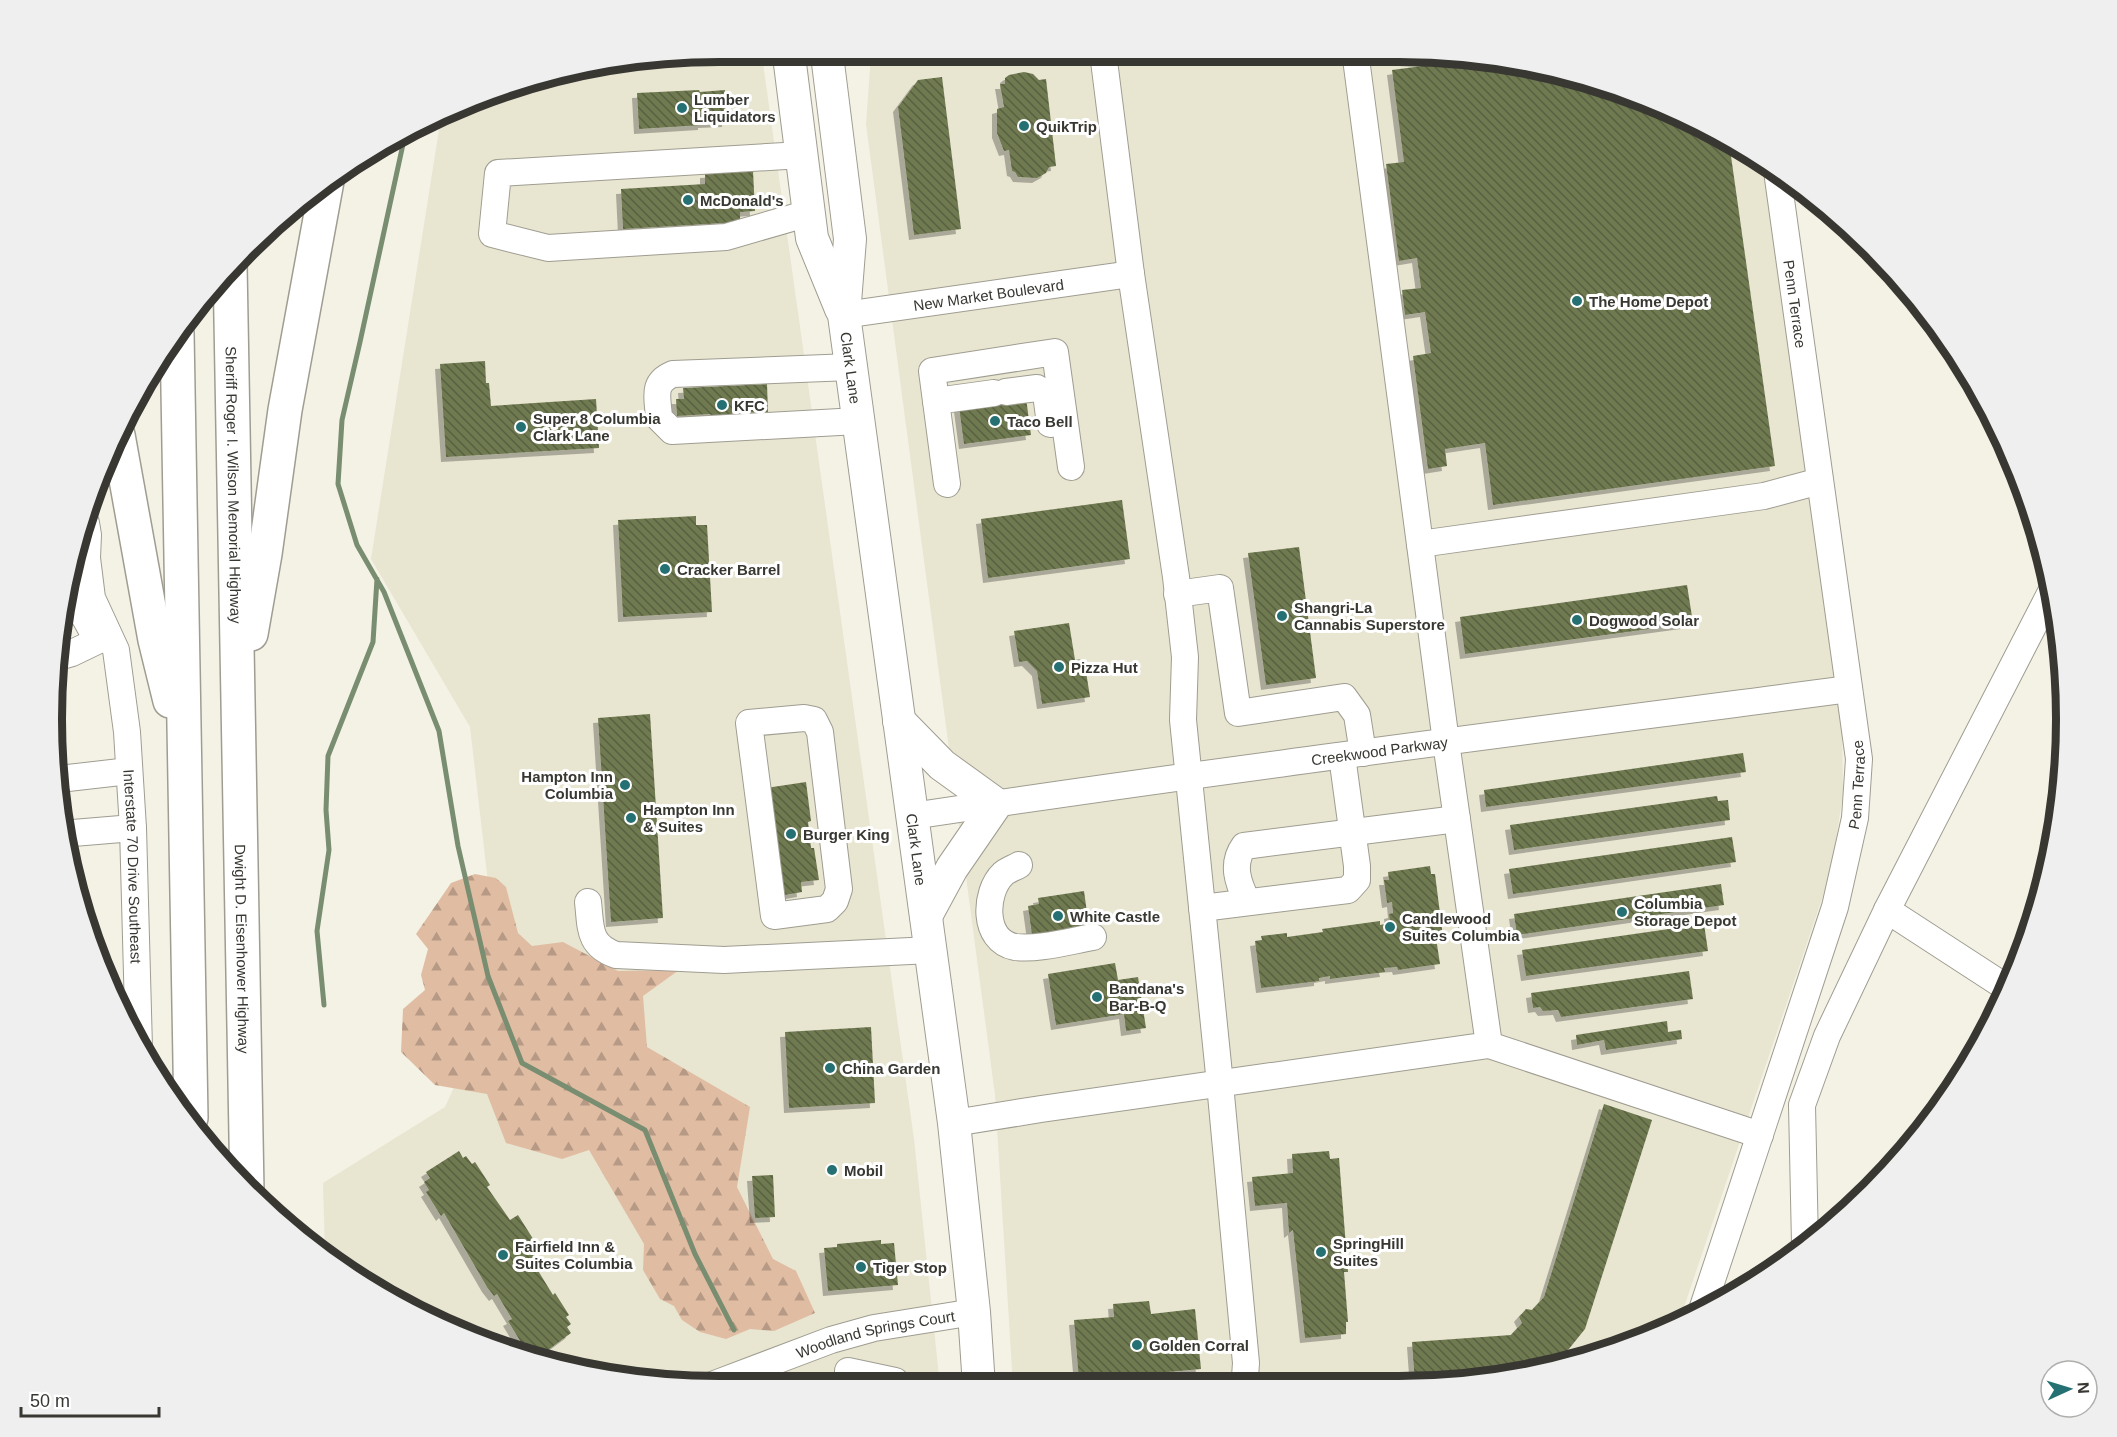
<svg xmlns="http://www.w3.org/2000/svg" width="2117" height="1437" viewBox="0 0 2117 1437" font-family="Arial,sans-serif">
<defs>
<pattern id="forest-firs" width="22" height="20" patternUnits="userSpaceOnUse" patternTransform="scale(1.5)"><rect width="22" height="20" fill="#e0bda2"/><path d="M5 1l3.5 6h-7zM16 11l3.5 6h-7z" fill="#b79a85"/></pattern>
<pattern id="building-back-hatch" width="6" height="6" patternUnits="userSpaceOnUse" patternTransform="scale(1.5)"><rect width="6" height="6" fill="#707a51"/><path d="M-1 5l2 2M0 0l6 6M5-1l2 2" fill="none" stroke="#586040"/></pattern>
<filter id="shadow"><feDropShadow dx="-5" dy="5" stdDeviation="0" flood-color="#0004"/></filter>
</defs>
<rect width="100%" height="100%" fill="#f4f2e5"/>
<!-- built -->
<path fill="#e8e5d1" d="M1398 51 1528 64 1694 120 1763 163 1842 724 1843 794 1831 872 1679 1322 1654 1335 1529 1373 1399 1386H1013L995 1095 866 124 871 55Z
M762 56 914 1139 940 1386H719L589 1373 423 1317 347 1273 325 1255 323 1183 445 1107 500 986 470 727 371 559 441 117 504 86 631 57Z"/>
<!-- forest -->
<path fill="url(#forest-firs)" d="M475 874 496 878 506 887 518 933 532 946 563 942 618 971 679 970 643 996 647 1047 750 1107 737 1187 773 1259 796 1271 815 1313 774 1331 750 1329 726 1339 700 1332 682 1320 674 1306 660 1299 643 1270 644 1244 589 1150 562 1159 506 1143 487 1094 435 1085 401 1052 403 1009 425 990 421 975 428 949 416 934 451 883Z"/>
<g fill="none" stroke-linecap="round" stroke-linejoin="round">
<!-- stream -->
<path stroke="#798d71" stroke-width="5" d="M405 135 360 342 342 420 338 484 357 545 384 592 439 731 458 846 488 976 522 1063 645 1130 695 1254 734 1330
M324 1005 317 931 329 850 326 810 328 756 373 642 377 579"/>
</g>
<!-- building -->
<path fill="url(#building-back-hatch)" filter="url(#shadow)" d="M1475 59 1528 64 1694 120 1729 142 1775 466 1493 505 1485 443 1445 449 1447 466 1428 469 1413 356 1431 353 1425 312 1405 315 1402 290 1421 288 1417 258 1399 261 1386 164 1404 162 1392 70Z
M1024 72 1033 74 1039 80 1046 79 1056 166 1049 167 1046 173 1037 178 1018 177 1015 172 1012 171 1009 150 1004 151 997 133V109L1004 107 1000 84H1005V78L1009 75Z
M942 77 961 229 914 235 898 107 918 80Z
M699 90 700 92 725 90 727 122 703 123V125L639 129 637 93Z
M753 171 755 211 740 212V222L623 229 621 189 705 184V173Z
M485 361 486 383H489L491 406 596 399 599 448 446 457 440 364Z
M767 384 768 412 732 413V416L712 417 710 414 677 416 676 399H684L683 388Z
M1026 398 1031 435 964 444 959 407Z
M1122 500 1130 559 988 578 981 519Z
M696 516V525H707L712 612 623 617 618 520Z
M1299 547 1316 678 1266 685 1248 553Z
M1687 585 1693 623 1465 654 1460 617Z
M1069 623 1075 660 1084 659 1090 697 1042 704 1037 671 1027 661 1019 662 1014 631Z
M650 714 663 918 611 922 598 718Z
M1743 753 1746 772 1486 807 1484 790Z
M806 782 811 821 808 822 811 848H814L819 880 801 882 802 892 785 895 766 788Z
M1717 796 1718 801 1728 800 1730 820 1514 850 1510 825Z
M1732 837 1736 862 1513 894 1509 869Z
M1430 866 1431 874H1435L1443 937 1436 938 1440 964 1398 970 1397 967 1384 968 1385 972 1330 979V976L1319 978V981L1261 988 1255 941 1262 940 1261 936 1287 933V937L1323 932 1322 929 1380 921V925L1390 923 1389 914 1393 913 1392 902 1387 903 1384 880H1389L1388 872Z
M1721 884 1724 905 1517 935 1514 914Z
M1084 891 1089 927 1032 935 1028 906 1039 904 1038 898Z
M1704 924 1708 951 1526 976 1522 950Z
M1115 963 1118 980 1138 977 1146 1028 1126 1031 1124 1014 1056 1025 1048 974Z
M1689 971 1693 999 1561 1017 1558 1010 1543 1011 1540 1007 1533 1008 1531 993Z
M1667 1021 1668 1032 1681 1030 1682 1039 1606 1050 1604 1040 1577 1045 1576 1035Z
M871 1027 875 1103 789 1108 785 1032Z
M1604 1104 1652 1120 1585 1329 1556 1365 1529 1373 1415 1384 1412 1342 1511 1335 1522 1323 1519 1317 1526 1309 1532 1310 1544 1297Z
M459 1151 463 1158 466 1156 472 1164 475 1162 490 1185 487 1187 510 1220 518 1215 542 1253 533 1258 539 1268 537 1269 553 1295 555 1293 569 1315 566 1317 571 1324 567 1327 571 1333 540 1356 534 1347 530 1350 525 1342 522 1344 508 1321 512 1319 497 1294 494 1296 487 1287 444 1213 441 1216 426 1192 429 1190 424 1182 430 1178 426 1172Z
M1329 1151 1330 1159 1339 1158 1348 1272H1344L1348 1322H1346V1334L1305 1338 1293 1230 1289 1233 1287 1203 1255 1206 1252 1177 1293 1173 1292 1154Z
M773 1175 775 1217 755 1218 752 1176Z
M881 1240V1244L894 1243 898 1285 828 1291 824 1248 837 1247V1244Z
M1149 1301 1151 1314 1195 1309 1201 1369 1079 1380 1074 1320 1114 1317 1113 1304Z"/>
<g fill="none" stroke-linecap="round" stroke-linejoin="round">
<!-- minor casing -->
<g stroke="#9f9d91" stroke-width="28">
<g id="minor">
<path d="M1103 53 1131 274 1176 577 1185 657 1183 720 1220 1084 1246 1363 1245 1377 1240 1386"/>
<path d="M802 155 498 173 492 234 548 248 726 237 809 213"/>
<path id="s1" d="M844 315 1131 274"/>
<path d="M851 367 673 374C651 383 658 398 659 418L672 431 858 421"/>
<path d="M1006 392 1037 388 1046 394 1050 424"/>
<path d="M936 401 994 393"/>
<path d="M947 484 932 371 1055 352 1071 467"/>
<path id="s2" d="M86 523 88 535 87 558 92 598 116 650 127 732 133 828 139 1048"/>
<path d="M1420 544 1764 496 1820 481"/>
<path d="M64 590 85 618 96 638"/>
<path d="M1177 594 1220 588 1238 713 1344 697 1357 715 1363 753"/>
<path d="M55 658 72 653 97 641"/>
<path d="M804 718 814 720 820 732 839 889 835 901 827 909 774 916 749 723Z"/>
<path d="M59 779 129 771"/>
<path id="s3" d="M912 816C1224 769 1537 730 1849 689"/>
<path d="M63 838 73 833 133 828"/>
<path d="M1019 865C1014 868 1007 870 1003 874 984 892 982 941 1015 947 1037 950 1070 941 1093 937"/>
<path d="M1247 901C1238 883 1231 864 1244 846L1457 819"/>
<path d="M588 902C591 928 588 945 616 955L724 960 931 950"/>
<path d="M1202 908 1348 890 1357 880V866L1342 756"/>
<path d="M1887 910 2007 988"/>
<path d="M1489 1045 1760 1135"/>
<path d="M954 1123 1041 1109 1489 1045 1446 742 1355 51"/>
<path d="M1805 1244 1802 1105 1827 1036 1887 910 2053 588"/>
<path id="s4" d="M1702 1310 1835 907 1855 818 1859 759 1777 171"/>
<path d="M848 1371 895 1381 896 1386"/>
<path id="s5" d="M712 1385 831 1340 874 1328 974 1312"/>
</g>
</g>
<!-- major casing -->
<g stroke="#9f9d91" stroke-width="34">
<g id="major">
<path id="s6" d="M827 55 850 239 844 315 954 1123 974 1312 979 1386"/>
<path d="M789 56 812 238 841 309"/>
<path d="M899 721 942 765 996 804 952 868 926 916"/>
</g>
</g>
<!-- highway casing -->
<g stroke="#9f9d91" stroke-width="36">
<g id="highway">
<path id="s7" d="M230 265 247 1191"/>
<path d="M177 333 191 1118"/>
<path d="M118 435 155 640 170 701"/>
<path d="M251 634 265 554 285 410 327 181"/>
</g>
</g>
<!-- minor -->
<use href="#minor" stroke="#fff" stroke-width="26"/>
<!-- major -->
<use href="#major" stroke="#fff" stroke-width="32"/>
<!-- highway -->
<use href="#highway" stroke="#fff" stroke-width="33"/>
</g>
<!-- markers -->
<g fill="#257072" stroke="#fff" stroke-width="2">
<circle cx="682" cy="108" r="6"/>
<circle cx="1024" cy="126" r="6"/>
<circle cx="688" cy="200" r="6"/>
<circle cx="1577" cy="301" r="6"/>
<circle cx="722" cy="405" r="6"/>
<circle cx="995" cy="421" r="6"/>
<circle cx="521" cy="427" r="6"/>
<circle cx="665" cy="569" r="6"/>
<circle cx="1282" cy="616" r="6"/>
<circle cx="1577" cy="620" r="6"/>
<circle cx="1059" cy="667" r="6"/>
<circle cx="625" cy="785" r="6"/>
<circle cx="631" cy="818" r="6"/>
<circle cx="791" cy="834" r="6"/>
<circle cx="1622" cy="912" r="6"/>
<circle cx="1058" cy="916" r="6"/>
<circle cx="1390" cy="927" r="6"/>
<circle cx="1097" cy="997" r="6"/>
<circle cx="830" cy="1068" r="6"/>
<circle cx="832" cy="1170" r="6"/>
<circle cx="1321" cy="1252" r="6"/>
<circle cx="503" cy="1255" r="6"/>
<circle cx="861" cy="1267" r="6"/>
<circle cx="1137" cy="1345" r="6"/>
</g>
<g text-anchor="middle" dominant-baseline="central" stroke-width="6" stroke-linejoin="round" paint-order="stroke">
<!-- poi labels -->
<g font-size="15" font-weight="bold" fill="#383732" stroke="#fff" text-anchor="start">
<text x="694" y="99">Lumber<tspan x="694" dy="17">Liquidators</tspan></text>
<text x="1036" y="126">QuikTrip</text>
<text x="700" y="200">McDonald's</text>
<text x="1589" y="301">The Home Depot</text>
<text x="734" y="405">KFC</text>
<text x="533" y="418">Super 8 Columbia<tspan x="533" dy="17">Clark Lane</tspan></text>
<text x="1007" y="421">Taco Bell</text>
<text x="677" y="569">Cracker Barrel</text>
<text x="1294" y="607">Shangri-La<tspan x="1294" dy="17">Cannabis Superstore</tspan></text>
<text x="1589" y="620">Dogwood Solar</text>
<text x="1071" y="667">Pizza Hut</text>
<text x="613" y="776" text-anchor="end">Hampton Inn<tspan x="613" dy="17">Columbia</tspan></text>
<text x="643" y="809">Hampton Inn<tspan x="643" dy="17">&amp; Suites</tspan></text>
<text x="803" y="834">Burger King</text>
<text x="1634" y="903">Columbia<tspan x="1634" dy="17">Storage Depot</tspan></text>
<text x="1070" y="916">White Castle</text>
<text x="1402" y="918">Candlewood<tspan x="1402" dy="17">Suites Columbia</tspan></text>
<text x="1109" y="988">Bandana's<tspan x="1109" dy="17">Bar-B-Q</tspan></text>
<text x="842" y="1068">China Garden</text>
<text x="844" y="1170">Mobil</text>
<text x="1333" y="1243">SpringHill<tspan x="1333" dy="17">Suites</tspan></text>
<text x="515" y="1246">Fairfield Inn &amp;<tspan x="515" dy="17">Suites Columbia</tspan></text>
<text x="873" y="1267">Tiger Stop</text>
<text x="1149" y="1345">Golden Corral</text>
</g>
<!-- street labels -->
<g font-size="15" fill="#383732" stroke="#fff">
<text stroke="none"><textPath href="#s1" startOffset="146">New Market Boulevard</textPath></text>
<text transform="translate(1795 304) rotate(82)">Penn Terrace</text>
<text stroke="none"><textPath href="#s6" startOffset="315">Clark Lane</textPath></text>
<text stroke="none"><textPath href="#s7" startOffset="220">Sheriff Roger I. Wilson Memorial Highway</textPath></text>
<text stroke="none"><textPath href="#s3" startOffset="472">Creekwood Parkway</textPath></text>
<text stroke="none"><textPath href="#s4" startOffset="549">Penn Terrace</textPath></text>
<text stroke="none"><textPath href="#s6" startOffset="801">Clark Lane</textPath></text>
<text stroke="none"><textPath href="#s2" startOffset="350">Interstate 70 Drive Southeast</textPath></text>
<text stroke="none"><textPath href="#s7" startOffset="684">Dwight D. Eisenhower Highway</textPath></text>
<text stroke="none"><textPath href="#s5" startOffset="172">Woodland Springs Court</textPath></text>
</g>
</g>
<!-- crop -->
<path d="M0 0H2117V1437H0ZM719 62H1399A657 657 0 0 1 2056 719V719A657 657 0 0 1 1399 1376H719A657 657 0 0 1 62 719V719A657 657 0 0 1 719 62Z" fill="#efefef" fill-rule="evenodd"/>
<path fill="none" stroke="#383732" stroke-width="8" d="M719 62H1399A657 657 0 0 1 2056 719V719A657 657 0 0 1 1399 1376H719A657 657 0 0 1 62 719V719A657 657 0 0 1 719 62Z"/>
<!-- north arrow -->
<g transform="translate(2069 1389) rotate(86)"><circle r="28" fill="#ffffff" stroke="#afafad" stroke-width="1.5"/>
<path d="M0-4.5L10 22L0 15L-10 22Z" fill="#257072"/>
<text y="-9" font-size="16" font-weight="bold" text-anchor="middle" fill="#383732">N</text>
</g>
<!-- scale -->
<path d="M21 1407v9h138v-9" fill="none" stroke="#383732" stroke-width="3"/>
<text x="30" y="1407" font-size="18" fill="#383732" stroke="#ffffff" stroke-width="4.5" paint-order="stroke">50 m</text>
</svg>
